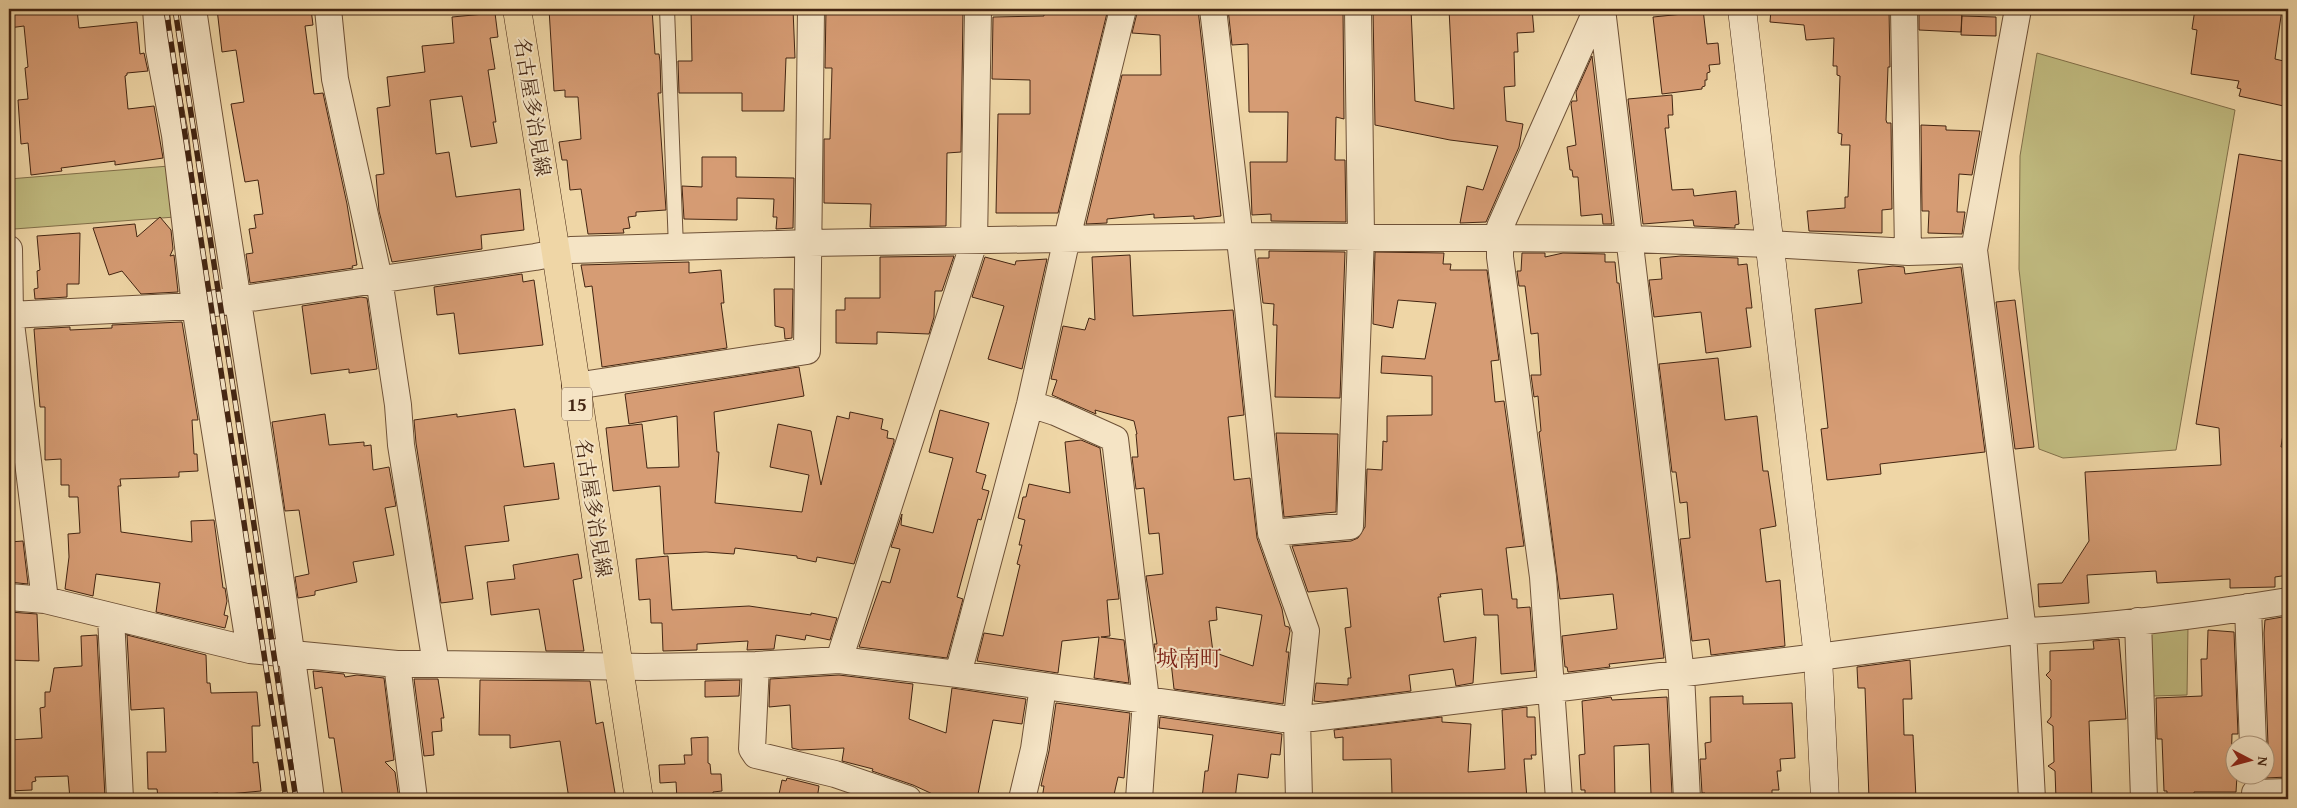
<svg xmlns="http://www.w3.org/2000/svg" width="2297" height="808" viewBox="0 0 2297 808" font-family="'Gentium Book Plus','Noto Serif JP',serif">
<rect width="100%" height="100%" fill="#efd6a6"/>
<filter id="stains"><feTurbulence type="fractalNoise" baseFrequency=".004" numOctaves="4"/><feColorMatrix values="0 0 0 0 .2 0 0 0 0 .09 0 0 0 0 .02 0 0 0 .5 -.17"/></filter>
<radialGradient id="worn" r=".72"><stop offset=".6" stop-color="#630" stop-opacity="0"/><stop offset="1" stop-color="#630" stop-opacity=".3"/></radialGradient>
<!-- green -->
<path fill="#c1bc81" stroke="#82704a" d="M2037 53 2235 110 2176 450 2063 458 2039 449 2019 269 2020 156Z
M169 166 175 217 14 229 9 179Z
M2188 626 2187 695 2152 696 2149 632Z"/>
<!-- building -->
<path fill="#d69c74" stroke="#432512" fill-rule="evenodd" d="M24 9H77L79 28 137 22 140 54 144 53 148 71 127 73V75L125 76 128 109 154 106 163 158 115 165V161L61 168 62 171 31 175 28 143 21 144 18 100 28 99 25 68 28 67 24 26 9 28V10Z
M217 9H311L313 25 305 26 314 94 323 93 347 204 357 265 352 266 353 268 250 283 246 254 253 253 249 229 256 228 254 215 263 214 258 180 245 182 231 104 244 102 236 50 222 52Z
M549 9H652L655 54H659L660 61 661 93H658L666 210 636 212V216L628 217 630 228 623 229 624 233 588 234 581 189 570 190 567 160H562L559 142 581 139 578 97H565V90L554 91Z
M691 9H793L795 58H786L784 111H742V93H679L678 61H692Z
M826 9 963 10 961 152 947 153 946 226 870 227 871 204 824 203V139H830L832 68H825Z
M1092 9H1108L1058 213H996L998 114H1030V80L992 79 993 17 1044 16V11L1092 12Z
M1138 9H1198L1221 216 1194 219V216L1154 218V214L1107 219V223L1086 224 1122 75H1161L1160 35 1132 33Z
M1228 9H1343L1344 119 1336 117 1335 160H1345L1346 222 1271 221V214L1252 215 1250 162H1287L1288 112H1249L1248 44 1232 45Z
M1373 9H1411L1415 101 1454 109 1449 9H1532L1534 32 1517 33 1518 52H1514L1515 86 1504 87 1506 121 1523 124 1519 147 1486 222 1460 223 1467 186 1483 190 1498 146 1450 140 1375 125Z
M1682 9H1703L1707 44 1718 43 1720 64 1709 65 1710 72 1707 73V80H1705V86L1702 87V89L1662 94 1653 17 1683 14Z
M1771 9H1889L1890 67H1888L1886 120 1887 123H1891L1892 209 1882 210V233L1809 231 1807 211 1845 208V197H1848L1850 145H1841L1842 134 1838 133 1840 76 1837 75V66H1833L1834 38 1806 40 1804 25 1770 22Z
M1919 9 1962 10 1961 32 1919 30Z
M2195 9H2282L2275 59 2288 62V107L2239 96 2241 89 2237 88 2239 81 2191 74 2197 30 2192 29Z
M495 13 498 37 490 38 495 69 488 70 496 122H493L497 143 471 147 462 96 430 100 436 154 449 152 456 197 520 189 524 230 481 235 482 249 392 262 379 211 376 175 384 174 377 108 390 106 387 77 425 72 422 46 454 43 452 17Z
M1962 16 1996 17V36L1961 35Z
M1592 56 1612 224H1603L1602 214 1581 216 1578 177H1573L1572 170H1570L1567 147 1576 145 1571 104 1572 101H1577L1576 92Z
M1672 95 1673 115H1668L1669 128H1665L1672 190 1693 189 1694 196 1736 191 1739 224 1735 225V228L1694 226 1693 220 1643 224 1628 99Z
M1921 125 1946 126V130L1980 131 1972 175 1959 174 1957 212H1965L1962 234 1928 233 1929 211H1922Z
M2239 154 2288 162V402L2281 447H2288V575L2275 577V587L2230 588V579L2157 583 2156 571 2087 575 2089 603 2039 607 2038 584 2062 583 2089 541 2085 472 2221 465 2219 428 2196 424Z
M702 157H736V177L794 178 793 228 776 229 777 217H773L774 199 737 198V220L684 219 682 186 702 187Z
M160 217 171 230 173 249 170 256 174 255 178 292 141 294 122 271 109 275 93 228 135 224 137 237Z
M80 233 79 284H67V297L35 299 34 289 38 288 37 271 40 270 37 236Z
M1269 251 1345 252 1340 398 1275 397 1277 325H1273L1274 304 1263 303 1258 262V258H1269Z
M1375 252 1444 253 1443 264H1451L1450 270H1487L1499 360 1491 361 1495 402 1504 401 1524 546 1506 548 1512 599H1517V608L1530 607 1535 671 1501 674 1498 615H1484L1482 589 1440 594 1441 597H1438L1444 642 1476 637 1473 683 1456 686 1453 669 1409 675 1411 691 1324 702 1314 701 1316 683 1348 685V678H1351L1345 628 1351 627 1347 588 1308 592 1292 546 1351 541 1358 538 1365 527 1367 469 1382 470 1383 441 1387 442V416L1432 415V376L1381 373 1382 356 1425 359 1436 303 1398 300 1393 328 1373 324Z
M1522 253H1545V257L1563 253 1605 254V262H1615L1617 283H1619L1664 658 1609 664 1610 667 1568 672 1567 667H1565L1562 636 1617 629 1613 594 1560 599 1539 432 1541 431 1538 396 1534 397 1531 375H1541L1538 333 1531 334 1525 286H1519L1517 271H1521Z
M1130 255 1133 316 1233 310 1244 415 1228 417 1234 480 1250 478 1257 538 1282 609 1285 626 1289 627 1290 631 1286 652H1289L1283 704 1174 689 1170 653 1156 654 1154 644H1157L1146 576 1163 574 1159 533 1149 534 1144 488 1136 489 1132 457H1138L1136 434H1137L1134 421 1095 410 1096 414 1052 395 1057 380 1051 379 1063 326 1085 330 1089 318 1095 320 1092 257ZM1216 607 1262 615 1253 666 1213 652 1209 621 1217 620Z
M954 256 942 291H935L934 317 929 334 877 332V344L836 343V310H845V298H880V257Z
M1681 256 1738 258V265L1747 264 1752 308H1746L1751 347 1706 353 1701 312 1654 317 1649 280 1662 279 1660 258Z
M985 257 1015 265 1016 261 1047 259 1022 369 988 359 1004 306 972 297Z
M689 262V273L721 270 724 303H721L727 348 602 367 592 286 585 287 581 265Z
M1893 266 1904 267 1905 274 1961 267 1985 452 1880 464 1881 474 1827 480 1821 429 1828 428 1815 309 1862 303 1858 270Z
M522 274 523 282 534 280 543 345 459 354 454 313 437 315 434 287Z
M774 289H793L792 338 785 339 784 328 775 326Z
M361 297 367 298 377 369 349 373V369L311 374 302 306Z
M2015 300 2034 447 2015 449 1996 302Z
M182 322 198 420H192L194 454H197L198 471 179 472V477L120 479 121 486H118L121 532 192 542 191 521 214 520 223 588H225L227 601 224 615 228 616 225 628 156 612 160 583 96 574 93 596 65 589 69 557 68 534 80 533 78 497H69V485H61V459L45 460V407H40L34 329 70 327V330L112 328V325Z
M1718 358 1725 420 1757 416 1763 471H1768L1776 526 1760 529 1766 582 1780 580 1785 646 1711 655 1709 639 1692 641 1680 539 1690 538 1687 502 1680 503 1676 472H1672L1659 364Z
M799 367 804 396 714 412 717 452H719L715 503 802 512 809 475 770 467 778 424 811 431 821 485 837 416 849 419 850 412 883 419 881 429 888 431 887 438 894 439V442L854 564 817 557 816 562 797 558V556L735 548 734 554 706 552 664 554 660 486 613 491 606 428 642 424 647 468 679 467 677 416 629 424 625 394Z
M515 409 524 467 554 463 559 499 504 506 509 541 465 546 473 599 441 603 416 443 414 420 457 414V417Z
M940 410 989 423 976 472 986 475 982 489 989 491 981 520 978 519 957 597 963 599 947 658 859 647 882 581 890 583 900 549 891 547 902 514 901 525 933 533 953 458 929 452Z
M325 414 329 445 364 442V446L371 445 373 470 389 467 396 506 385 508 394 555 353 562 357 582 315 591V595L298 598 295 577 309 574 299 510 285 511 272 422Z
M1276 433 1338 434 1336 512 1284 517Z
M1081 440 1100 448 1119 599 1107 600 1110 636 1101 637 1124 640 1129 683 1094 678 1099 637 1062 641 1058 673 977 661 984 633 1003 636 1020 565 1017 564 1022 545H1019L1025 520 1018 518 1023 497H1026L1029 484 1070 493 1065 442Z
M23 541 28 584 9 582V542Z
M578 554 582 578 573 580 584 651H546L539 609 491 615 487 582 515 579 513 565Z
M668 556 672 610 749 606 811 615V613L837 618 830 640 806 635 805 640 776 635 774 649 747 650 748 641 697 644V650L663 651 662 623H651L650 599 639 600 636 559Z
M9 612 37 614 39 661 9 660Z
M2288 616V777L2265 778V754L2268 745 2264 633 2265 620Z
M2208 630 2234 632 2238 734H2232L2231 772H2234V776H2237L2236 792H2194V799H2167V791H2164L2162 739H2157L2156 698 2202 696 2201 659H2207Z
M97 635 105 798 70 799 68 776 35 777 36 781 32 782V790L9 791V740L42 738 40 708 45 707V692H50L54 668 82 666 81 636Z
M127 635 206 655 207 683H210L211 693 257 692 260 726H252L253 763 258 762 261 791 218 795V793L158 797 157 789H148L147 752H166L164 708 131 710Z
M2119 639 2126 719 2089 721 2092 799H2056L2055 771 2048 766 2054 762 2053 726 2047 722 2051 717V680L2046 675 2050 671V651L2094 649 2093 641Z
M1910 660 1912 699H1903L1904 735H1913L1916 799H1869L1865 688H1858L1857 667Z
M313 671 344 674 345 677 357 675 384 678 394 760 385 762 395 772 399 799H343L334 738H329L322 687 315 689Z
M839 675 913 684 909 719 946 733 952 688 1026 699 1022 724 993 720 977 799 939 797 913 785 872 771 873 769 842 761 844 748 800 750 792 748 790 705 769 707 770 679Z
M414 679H438L444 718H441L442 731 432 732 434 755 424 756Z
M480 680 590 681 596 724 603 722 616 799H569L560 741 510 748V735H479Z
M740 680 739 696 705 697V681Z
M1743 696V704L1792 703 1795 758 1780 759 1781 771H1777L1779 790H1772V794L1731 797V799H1705V793H1702L1700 759H1706L1705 743 1711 742 1710 697Z
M1611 697 1612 700 1667 697 1672 794H1651L1649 744 1614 746 1615 799H1585V790H1581L1579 755 1585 754 1582 701Z
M1056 703 1130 713 1124 778 1118 777 1113 799H1042L1044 786H1041L1049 751Z
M1527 707V717H1535L1536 755H1531L1532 759H1524L1527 799H1399L1398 794H1392L1391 759 1343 760V737L1335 738 1334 730 1442 717V722L1471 724 1468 772 1505 769 1502 710Z
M1160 717 1282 734 1280 755 1271 754 1268 778 1238 774 1235 799H1202L1205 771H1208L1213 735 1159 728Z
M708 737V763L710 764 711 774H721L722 791 713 792V799H677L676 782 660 783 659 765 685 764 684 755H692L691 738Z
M787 778 819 786 817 799H778L782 780 786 781Z"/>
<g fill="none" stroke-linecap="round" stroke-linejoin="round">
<!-- lane casing -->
<g stroke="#6e5137" stroke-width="16">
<path id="lane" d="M667 9 676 248"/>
</g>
<!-- street casing -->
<g stroke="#6e5137" stroke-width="28">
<path id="street" d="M156 9 159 50 175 135 195 306 250 650
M193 9C232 272 277 535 311 799
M328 9 335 79 379 279 398 405 401 445 436 664
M1213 9 1248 308 1271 533 1306 631 1297 719 1299 799
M1602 9 1681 674 1687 799
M1904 9 1908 252
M2018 9 1974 250 2023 631 2032 799
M9 249 10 315 45 600
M9 315 195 306 535 257 571 250 810 243 1240 236 1631 239 1769 244 1908 252 1974 250
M575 386 807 351 811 9
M1030 404 1055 412 1115 439 1146 700 1139 799
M1271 533 1350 526 1361 236 1358 9
M9 597 45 600 250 650 397 664H436L646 667 756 665 839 660 958 674 1283 719 1312 718 1818 657 2008 632C2101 628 2196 616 2288 601
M2248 607 2253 746
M111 617 120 799
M2138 621 2144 799
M839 660 974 242 978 9
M397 664 414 799
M756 665 752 749 756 755 835 774 908 799
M958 674 1030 404 1067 238 1123 9
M2255 793 2288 792
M1022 799 1034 749 1043 686
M1559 799 1543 577 1500 257V227L1597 9"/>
</g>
<!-- secondary casing -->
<g stroke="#432512" stroke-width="29">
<path id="secondary" d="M1742 9 1818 657 1825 799"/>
</g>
<!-- primary casing -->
<g stroke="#432512" stroke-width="29">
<path id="primary" d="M517 9 556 253 639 799"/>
</g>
<!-- lane -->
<use href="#lane" stroke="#f5e4c5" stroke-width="14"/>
<!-- street -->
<use href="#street" stroke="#f5e4c5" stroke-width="26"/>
<!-- secondary -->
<use href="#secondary" stroke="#f5e4c5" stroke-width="28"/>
<!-- primary -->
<use href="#primary" stroke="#efd6a6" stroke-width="28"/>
<!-- rail casing -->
<g stroke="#432512" stroke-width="5.5">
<path id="rail" d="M166 9 286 799
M175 9 296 799"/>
</g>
<!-- rail -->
<use href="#rail" stroke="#f5e4c5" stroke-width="4" stroke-dasharray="11" stroke-linecap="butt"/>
</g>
<g text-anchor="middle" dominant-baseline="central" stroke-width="4" stroke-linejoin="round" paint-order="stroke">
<!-- shield labels -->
<rect fill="#f5e4c5" stroke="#785e48" stroke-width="1" x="562" y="387.5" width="30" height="33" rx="4"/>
<g font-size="19" font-weight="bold" fill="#432512">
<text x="577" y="404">15</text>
</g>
<!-- street labels -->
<g font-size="20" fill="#432512" stroke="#f5e4c5">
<text transform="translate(533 107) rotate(81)">名古屋多治見線</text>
<text transform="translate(594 508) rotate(81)">名古屋多治見線</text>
</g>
<!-- quarter labels -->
<g font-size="22" fill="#7a1f14" stroke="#f5e4c5">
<text x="1189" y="658">城南町</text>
</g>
</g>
<!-- margin -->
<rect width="2297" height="808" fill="none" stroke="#efd6a6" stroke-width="30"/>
<rect x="10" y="10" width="2277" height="788" fill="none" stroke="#432512" stroke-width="2.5"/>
<rect x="15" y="15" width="2267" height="778" fill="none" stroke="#432512"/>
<!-- north arrow -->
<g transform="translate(2250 760) rotate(96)"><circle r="24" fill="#f5e4c5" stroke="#ae987d"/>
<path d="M0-4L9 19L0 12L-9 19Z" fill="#8f2418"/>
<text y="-8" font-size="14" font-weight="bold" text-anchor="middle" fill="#432512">N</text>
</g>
<rect width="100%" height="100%" filter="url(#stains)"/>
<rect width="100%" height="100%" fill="url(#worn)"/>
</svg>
